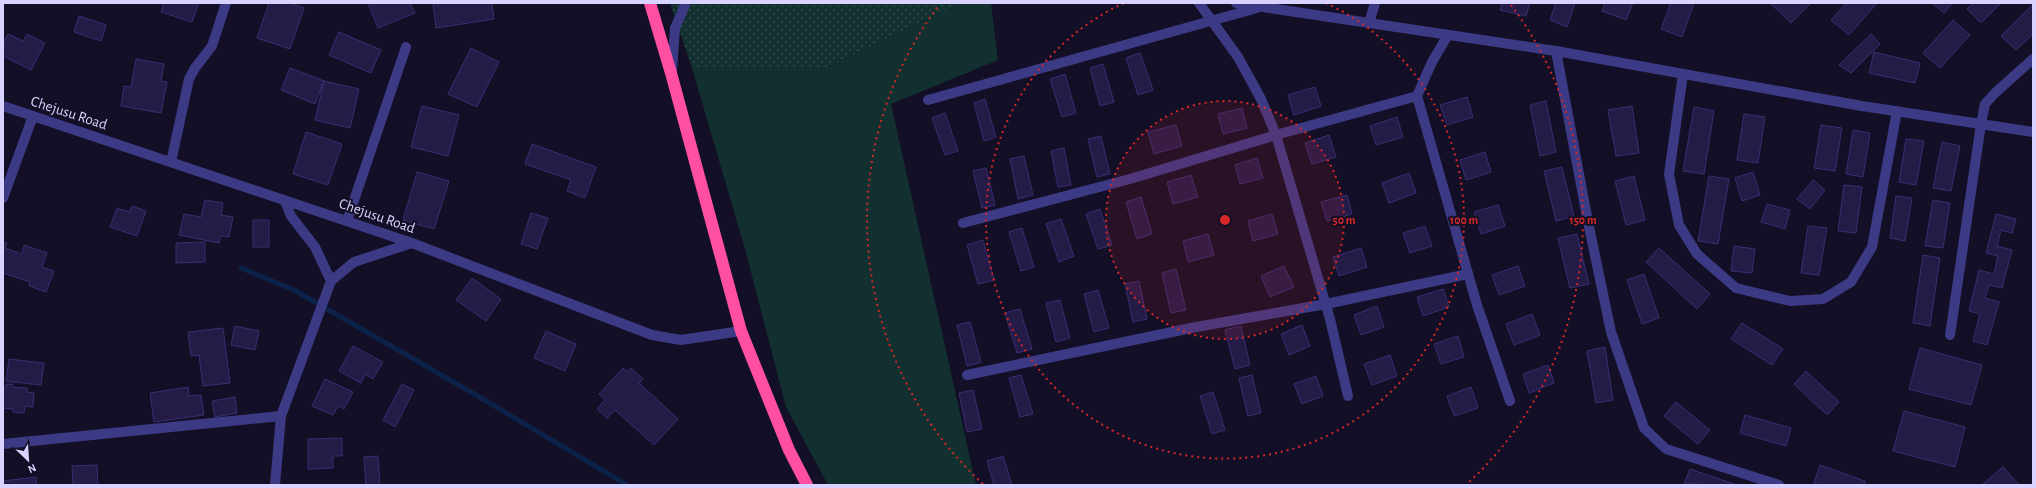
<svg xmlns="http://www.w3.org/2000/svg" width="2036" height="488" font-family="'Alegreya Sans',sans-serif">
  <defs>
    <pattern id="park-dots" width="8" height="8" patternUnits="userSpaceOnUse"><rect width="8" height="8" fill="#12302f"/><path d="M2 2h.1M6 6h.1" fill="none" stroke="#344d4e" stroke-width="1.8" stroke-linecap="round"/></pattern>
  </defs>
  <rect width="100%" height="100%" fill="#130f26"/>
  <path fill="url(#park-dots)" d="M670 3H962L828 67 692 68Z"/>
  <path fill="#12302f" d="M962 3H991L998 60 891 104 976 485H828L786 407 745 249 692 68 828 67Z"/>
  <g fill="none" stroke-linecap="round" stroke-linejoin="round">
    <path stroke="#0c2248" stroke-width="5" d="M241 268 294 290 476 395 627 485"/>
  </g>
  <path fill="#241b47" stroke="#3b2d73" d="M164 3H199L192 22 161 12Z
    M269 3H290L304 8 290 49 257 38Z
    M368 3H410L415 13 378 28Z
    M433 3H492L494 19 436 28Z
    M1502 3H1530L1526 16 1500 10Z
    M1556 3H1575L1567 27 1550 20Z
    M1605 3H1633L1626 20 1602 11Z
    M1671 3H1694L1682 37 1661 29Z
    M1770 3H1811L1791 23Z
    M1846 3H1877L1849 35 1831 20Z
    M1932 3H1953L1944 13Z
    M1973 3H2001L1981 23 1967 9Z
    M2033 4V34L2016 50 2001 36Z
    M79 16 106 25 101 41 74 32Z
    M1953 20 1970 35 1940 68 1923 53Z
    M339 32 381 50 371 73 329 55Z
    M8 34 23 41 27 34 45 43 31 70 3 56V44Z
    M1871 34 1880 44 1851 73 1839 65Z
    M471 48 499 62 477 107 448 94Z
    M1874 52 1920 63 1915 83 1869 73Z
    M1140 53 1153 90 1138 95 1126 58Z
    M136 59 164 64 161 81 167 82 161 113 121 106 124 86 131 87Z
    M1103 64 1114 102 1100 106 1090 68Z
    M290 68 324 81 315 104 281 90Z
    M1065 74 1076 113 1062 117 1050 79Z
    M324 81 359 89 350 128 315 120Z
    M1315 87 1321 106 1294 115 1288 95Z
    M1467 97 1473 117 1447 125 1440 105Z
    M985 99 996 137 984 141 974 103Z
    M1546 101 1556 152 1540 156 1530 105Z
    M422 106 459 115 448 156 411 147Z
    M1632 106 1639 153 1616 156 1608 110Z
    M1694 107 1714 111 1704 174 1683 171Z
    M1242 108 1247 128 1223 134 1218 114Z
    M945 113 958 151 945 155 932 118Z
    M1744 114 1765 117 1758 163 1737 160Z
    M1397 117 1403 137 1376 145 1370 126Z
    M1176 125 1182 146 1154 154 1148 132Z
    M1821 125 1842 128 1835 171 1814 168Z
    M1853 130 1870 133 1863 177 1846 174Z
    M306 132 342 144 328 185 293 174Z
    M1329 135 1336 157 1312 164 1305 143Z
    M1101 136 1110 174 1097 177 1088 139Z
    M1906 139 1924 141 1916 185 1899 182Z
    M1942 142 1960 146 1951 191 1933 188Z
    M532 144 596 167 585 198 567 191 571 180 525 164Z
    M1064 148 1071 185 1058 187 1051 151Z
    M1485 152 1491 172 1466 180 1460 160Z
    M1024 156 1033 195 1018 199 1010 159Z
    M1257 158 1263 178 1240 184 1235 165Z
    M1562 167 1574 216 1556 221 1544 171Z
    M986 168 995 205 982 208 973 171Z
    M417 172 449 181 434 229 403 220Z
    M1753 172 1760 195 1742 201 1735 178Z
    M1409 173 1416 193 1389 203 1382 183Z
    M1191 175 1198 197 1173 204 1167 182Z
    M1634 176 1645 220 1626 225 1615 181Z
    M1709 176 1729 179 1718 244 1698 241Z
    M1813 180 1825 190 1810 209 1797 199Z
    M1844 185 1862 187 1856 233 1838 231Z
    M1347 195 1352 214 1327 221 1321 202Z
    M1896 196 1912 198 1905 241 1890 238Z
    M1141 197 1152 234 1137 239 1126 202Z
    M205 200 223 203 221 215 233 217 229 237 221 236 219 243 179 235 184 214 201 217Z
    M1933 200 1950 203 1943 248 1925 246Z
    M1767 204 1790 210 1785 229 1761 222Z
    M1498 205 1505 226 1481 234 1474 212Z
    M132 206 146 211 137 236 110 227 117 208 130 212Z
    M1100 209 1112 245 1098 249 1086 214Z
    M531 213 548 218 537 249 521 244Z
    M1272 214 1278 234 1253 241 1248 221Z
    M1996 214 2016 219 2012 233 2001 230 1997 246 2012 250 2002 288 1989 285 1985 298 1999 302 1987 345 1973 341 1980 314 1969 311 1979 270 1994 274 1998 256 1986 253Z
    M1061 219 1074 256 1059 262 1046 224Z
    M253 220H269V247H253Z
    M1425 226 1432 246 1410 253 1403 233Z
    M1808 226 1827 228 1819 275 1801 273Z
    M1022 228 1034 267 1021 271 1009 232Z
    M1208 234 1214 255 1188 262 1183 241Z
    M1577 234 1589 284 1570 288 1558 238Z
    M983 240 994 280 978 284 967 245Z
    M3 242 7 243 5 248 22 254 24 245 47 253 42 267 54 271 46 292 29 286 30 282 3 273Z
    M205 242V262L176 263V243Z
    M1734 246 1755 249 1752 273 1731 271Z
    M1361 248 1367 267 1339 276 1333 257Z
    M1659 248 1710 294 1697 309 1646 262Z
    M1923 255 1940 258 1930 326 1913 323Z
    M1284 266 1294 287 1270 297 1261 276Z
    M1518 266 1525 286 1499 295 1492 275Z
    M1176 269 1186 310 1171 313 1162 273Z
    M1644 274 1659 318 1642 324 1627 280Z
    M472 278 501 299 486 321 456 300Z
    M1139 281 1147 319 1133 322 1125 284Z
    M1443 289 1449 307 1423 316 1417 297Z
    M1098 290 1109 328 1094 332 1084 294Z
    M1060 300 1070 338 1056 342 1046 303Z
    M1377 306 1384 327 1361 335 1354 315Z
    M1020 309 1032 349 1017 353 1005 313Z
    M1532 314 1540 335 1514 345 1506 324Z
    M970 322 981 362 967 366 957 325Z
    M1742 323 1783 349 1772 365 1731 339Z
    M1302 325 1310 346 1289 355 1281 334Z
    M235 326 259 331 255 350 231 345Z
    M1241 326 1250 365 1235 369 1225 330Z
    M223 328 230 383 203 386 199 355 191 356 188 332Z
    M546 331 576 344 565 371 534 358Z
    M1458 336 1464 357 1441 364 1434 344Z
    M353 346 383 362 373 379 365 374 361 383 339 371Z
    M1605 347 1613 400 1596 403 1587 351Z
    M1920 348 1982 365 1971 405 1909 389Z
    M1390 355 1397 376 1372 385 1364 364Z
    M9 359 44 363 41 385 6 381Z
    M1548 365 1554 383 1529 393 1523 374Z
    M623 368 628 372 631 368 643 379 639 383 678 419 654 445 615 410 607 418 597 409 605 400 599 394Z
    M1806 371 1839 402 1827 415 1794 384Z
    M1021 375 1033 414 1020 417 1009 378Z
    M1252 375 1261 413 1248 416 1239 378Z
    M1316 376 1323 396 1302 404 1294 384Z
    M325 379 353 392 344 409 338 406 333 415 312 406Z
    M6 384H13L12 387 27 388V392L34 393 33 407 25 406 24 413 13 412V409L3 408V387L6 388Z
    M402 384 414 390 395 427 383 420Z
    M188 387 189 396 201 395 204 415 154 422 150 393Z
    M1471 387 1478 408 1454 416 1447 396Z
    M973 390 982 429 967 432 959 393Z
    M1213 392 1225 430 1212 434 1200 396Z
    M235 397 237 413 215 417 212 401Z
    M1676 402 1710 430 1698 444 1664 416Z
    M1904 411 1965 427 1955 467 1893 451Z
    M1745 415 1791 428 1786 446 1740 433Z
    M342 438V456H333V468L308 469V439Z
    M378 456 380 485H366L364 457Z
    M1003 456 1012 485H994L987 461Z
    M97 465 98 485H73L72 466Z
    M1820 465 1865 481 1864 485H1819L1814 483Z
    M2003 467 2019 485H1984L1983 484Z
    M1690 469 1737 485 1684 484Z
    M36 477 37 485H3V481Z"/>
  <g fill="none" stroke-linecap="round" stroke-linejoin="round">
    <path stroke="#3d3a85" stroke-width="10" d="M1199 3 1238 57 1261 99 1276 135 1330 319 1348 396
      M1236 3 1556 51 1862 106 2033 132
      M1369 23 1375 3
      M1448 35 1432 62 1417 96 1477 305 1510 401
      M1556 51 1588 222 1611 332 1644 428 1666 449 1779 485
      M672 71 675 28 686 3
      M1683 74 1669 174 1679 225 1697 254 1736 288 1790 301 1823 299 1851 282 1872 247 1897 111
      M928 100 1257 8
      M3 106 412 243 652 335 681 340 741 331
      M171 162 189 79 195 68 212 46 226 3
      M3 198 33 116
      M285 201 291 216 315 247 331 281
      M347 221 406 47
      M963 223 1130 179 1276 135 1417 96
      M1950 335 1981 124 1985 104 1995 93 2033 59
      M967 375 1196 327 1326 304 1468 274
      M3 444 281 416 331 281 354 262 412 243
      M275 485 281 416"/>
    <path stroke="#ff4fa3" stroke-width="12" d="M650 3 671 73 741 331 789 450 807 485"/>
  </g>
  <circle cx="1225" cy="220" r="119" fill="#d62828" fill-opacity=".12"/>
  <g fill="none" stroke="#d62828" stroke-width="2" stroke-dasharray="2 4">
    <circle cx="1225" cy="220" r="119"/>
    <path d="M1326 3A239 239 0 1 1 1124 3"/>
    <path d="M983 484A358 358 0 0 1 939 5M1511 5A358 358 0 0 1 1467 484"/>
  </g>
  <g text-anchor="middle" dominant-baseline="central" stroke-width="4" stroke-linejoin="round" paint-order="stroke">
    <g font-size="15" fill="#d9d4ff" stroke="#130f26">
      <text transform="translate(69 113) rotate(18)">Chejusu Road</text>
      <text transform="translate(377 216) rotate(19)">Chejusu Road</text>
    </g>
  </g>
  <circle cx="1225" cy="220" r="6" fill="#d62828" stroke="#130f26" stroke-width="2"/>
  <g font-size="12" text-anchor="middle" font-weight="bold" fill="#d62828" stroke="#130f26" stroke-width="4" stroke-linejoin="round" paint-order="stroke">
    <text x="1344" y="224">50 m</text>
    <text x="1464" y="224">100 m</text>
    <text x="1583" y="224">150 m</text>
  </g>
  <rect width="2036" height="488" fill="none" stroke="#d9d4ff" stroke-width="8"/>
  <g transform="translate(28 460) rotate(155)" stroke="#130f26" stroke-width="3" paint-order="stroke">
  <path d="M0-3L7 15L0 10L-7 15Z" fill="#d9d4ff"/>
  <text y="-6" font-size="11" font-weight="bold" text-anchor="middle" fill="#d9d4ff">N</text>
  </g>
</svg>
